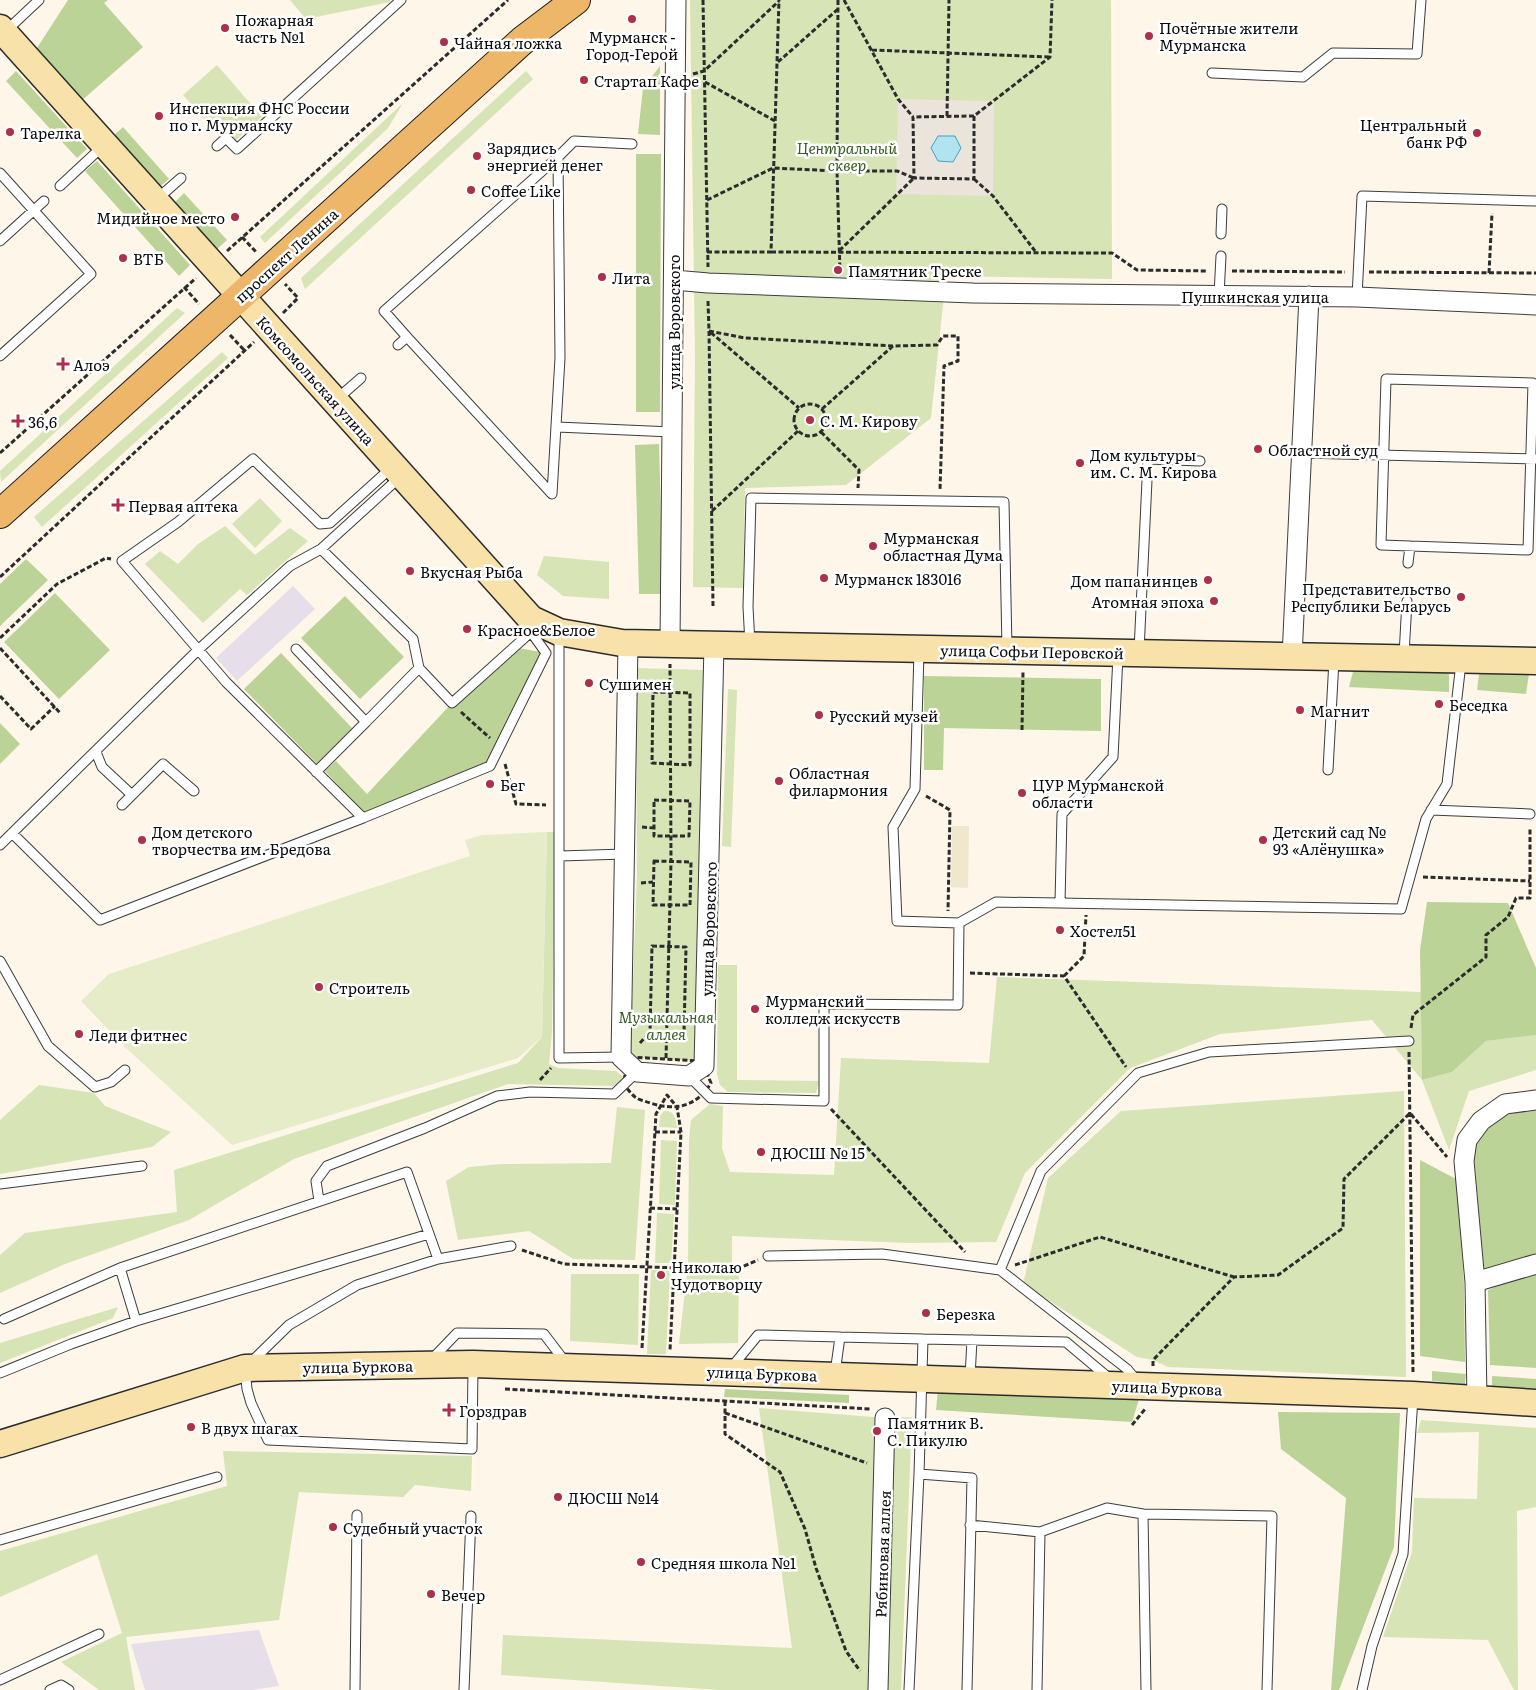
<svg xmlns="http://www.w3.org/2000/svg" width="1536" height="1690" font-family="Literata,serif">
  <rect width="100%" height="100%" fill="#fdf6e9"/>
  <path fill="#e6dee9" d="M293 586 315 609 237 681 216 658Z
    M259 1630 279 1686 252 1690H145L131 1644Z"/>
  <path fill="#f0e7cc" d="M952 826H969L968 888 951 887Z"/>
  <path fill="#d6e4b6" d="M290 0H390V2L306 19Z
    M690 0H1111L1112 279 946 276 931 418 846 485 745 488 743 588 693 587 695 356Z
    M217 65 262 117 235 141 225 131 219 135 183 95Z
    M526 71 533 79 305 289 301 278Z
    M403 103 388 128 265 243 260 237Z
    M177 308 185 313 1 482 0 471Z
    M222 352 228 358 42 527 34 517Z
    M260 498 282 521 255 548 232 524Z
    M225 526 255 555 290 528 308 541 247 595 240 589 203 623 145 564 160 551 178 564 198 544Z
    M544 556 609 562V599L563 596 537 575Z
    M636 668 705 670 699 1061 630 1057 637 876Z
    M728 689 737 690 731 847 722 846Z
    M547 832H555L552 1032 549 1064 558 1068 616 1071 623 1077 620 1084 613 1086 508 1084 294 1159 189 1220 65 1264 0 1293V1255L25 1233 177 1212 174 1170 518 1063 542 1037Z
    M718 965H737V1080L819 1081 816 1093 728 1092 720 1085 717 1074Z
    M997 977 1421 992 1422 1080 1452 1072 1486 1041 1536 1035V1070L1469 1091 1449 1150 1422 1080 1372 1020 1220 1034 1130 1068 1025 1173 996 1242 908 1243 732 1236V1263H688L689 1140 691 1120 710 1104 723 1106 722 1148 730 1172 834 1175 841 1058 989 1063Z
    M39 1085 94 1093 105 1106 171 1132 152 1147 0 1174V1120Z
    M1404 1091 1406 1377 1168 1367 1153 1360 1137 1357 1023 1284 1048 1178 1121 1111Z
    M617 1107 645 1110 635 1260 573 1259 529 1231 458 1240 446 1181 469 1167 502 1164 611 1163Z
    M664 1111C675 1110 676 1119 677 1128L659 1127 660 1116Z
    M661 1140 677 1141 675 1205 659 1204Z
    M657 1213 674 1214 671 1263H655Z
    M651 1270 670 1271 666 1354H647Z
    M687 1273 739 1275 738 1343 679 1344Z
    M571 1274H639L638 1345 570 1341Z
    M118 1307 113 1318 0 1363V1343Z
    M759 1408 885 1418 912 1417 901 1690H720L501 1675 503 1635 792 1648Z
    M1421 1420 1536 1428V1507L1517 1511 1518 1690H1514L1488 1640 1383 1637 1412 1552 1414 1498 1477 1499 1479 1432 1417 1433Z
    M223 1451 472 1456 471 1491 415 1485 403 1497 299 1492 279 1620 126 1637 135 1690H99L61 1662 122 1633 97 1554 0 1597V1551L227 1486Z"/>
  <path fill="#bcd397" d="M68 0H108L104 3 143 47 80 102 35 51Z
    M660 66V135L638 134 643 88Z
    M16 71 87 149 77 158 6 81Z
    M123 127 169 179 158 188 112 137Z
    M636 154H661L660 412H636Z
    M97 161 190 265 179 276 85 171Z
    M184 193 227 240 216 250 174 203Z
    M659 444 663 594H639L635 445Z
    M26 559 48 580 0 626V584Z
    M55 593 110 650 59 699 4 642Z
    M345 596 404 657 360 699 301 638Z
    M513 647 546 653 490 766 363 813 325 771 336 761 367 794 452 703Z
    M281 653 353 729 317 764 244 689Z
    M1356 660 1449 665V692L1349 687Z
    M1480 667H1530L1526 694 1477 690Z
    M924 676 1101 679V731L944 728 943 770H924Z
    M0 723 20 744 0 764Z
    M1427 902 1508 903 1536 968V1035L1486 1041 1452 1072 1422 1080 1420 950Z
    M1536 1108V1259L1484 1270 1473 1146 1498 1117Z
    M1420 1160 1458 1180 1464 1284 1465 1362 1420 1356Z
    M1533 1269H1536V1368L1490 1365 1488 1290Z
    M1432 1371 1466 1374 1465 1384 1432 1381Z
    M1492 1376 1536 1379V1389L1492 1386Z
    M725 1389 849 1395V1403L724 1397Z
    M938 1389 1140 1396 1132 1422 936 1410Z
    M1278 1412 1400 1413 1394 1547 1339 1690H1331L1346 1498 1281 1449Z"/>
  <path fill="#e5ecc7" d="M547 832 542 1037 518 1058 232 1145 126 1048 81 1001 109 974 470 856 465 840 482 835Z"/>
  <path fill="#ebe4da" d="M898 99 994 101 993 196 896 194Z"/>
  <path fill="#b2e3f0" stroke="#3fa3c1" d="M938 136H955L961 148 953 162 938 161 931 148Z"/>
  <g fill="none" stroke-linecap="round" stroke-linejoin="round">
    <g stroke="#3d3d3d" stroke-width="11">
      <path id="lane" d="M6 31 39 0
        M1212 73 1303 77 1333 53 1417 54 1421 0
        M217 146 226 138 237 149 401 0
        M0 173 91 274 0 356
        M60 186 103 146
        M157 199 181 178
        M1221 234 1222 209
        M0 241 44 201
        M1219 295 1221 256
        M1357 297 1362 196 1536 201
        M407 337 552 494 560 358 558 157
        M398 345 407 337 384 311 558 157 574 141 632 144
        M1386 379 1533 383 1528 550 1381 545Z
        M337 399 361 378
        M557 427 672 432
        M1302 453 1536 459
        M392 467 330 523 320 524 253 459 178 522 122 561 226 682 363 818 490 766 546 653 531 632V622
        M321 549 413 639 419 668 452 703 531 632
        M1408 563 1410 546
        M559 634V1058L621 1057
        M750 644 748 607 751 498 1004 502 1007 648
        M296 649 366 722 419 668
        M1139 651 1148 459 1200 461
        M919 652 915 789 893 827 897 921 959 923 996 902 1401 909 1426 819 1447 784 1461 663
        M1404 655 1407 601
        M96 752 102 767 132 795
        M1328 770 1334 660
        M316 772 366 722
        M122 805 163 764 194 791
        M1431 810 1530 814
        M12 833 100 920 363 818
        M0 845 198 650 290 566 321 549 400 477
        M560 856 625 854
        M1060 903 1062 814 1113 757 1118 656
        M0 961 48 1046 95 1087 111 1082 125 1070
        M689 1076 711 1098 824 1101V1004L958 1005 959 923
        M0 1184 142 1166
        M319 1201 316 1181 327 1166 425 1128 497 1096 530 1092 614 1094 637 1072
        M768 1256 882 1254 1000 1270 1127 1369 1137 1381
        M1000 1270 1041 1171 1138 1073 1209 1052 1409 1041
        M4 1319 120 1268
        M136 1321 120 1268 407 1172 438 1259
        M840 1337 923 1339 919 1474 909 1690
        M923 1339 1066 1342 1110 1379
        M432 1359 457 1333 544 1334 566 1363
        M473 1367 472 1449 268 1440 251 1403 247 1389 245 1368 289 1325 357 1285 438 1259 511 1246
        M731 1368 758 1335 840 1337 835 1373
        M0 1373 71 1344 136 1321 429 1234
        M970 1377 972 1340
        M919 1474 972 1478 967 1690
        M1143 1514 1272 1516 1267 1690
        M970 1525 1040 1532
        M0 1540 217 1477
        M0 1680 99 1634
        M50 1690 61 1685 69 1690
        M355 1690 357 1515
        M464 1690 471 1516
        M1037 1690 1040 1532 1107 1508 1143 1514 1146 1690
        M1362 1690 1372 1646 1403 1554 1413 1397"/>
    </g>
    <g stroke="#3d3d3d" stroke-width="21">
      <path id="street" d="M674 280 708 283 973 293 1357 297 1536 305
        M628 643 621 1057 637 1072 689 1076 704 1066 714 645
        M670 644 676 0
        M1292 657 1309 296
        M1475 1282 1536 1264
        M1477 1399 1475 1282 1464 1161 1467 1140 1481 1121 1505 1104 1536 1100
        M878 1690 885 1418"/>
    </g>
    <g stroke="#2c2c2c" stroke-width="29">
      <path id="secondary" d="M0 28 531 619 559 632 622 643 1536 661
        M0 1444 245 1368 473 1364 1413 1395 1536 1403"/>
    </g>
    <g stroke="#1b1b1b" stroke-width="30">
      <path id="primary" d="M0 514 522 41 576 0"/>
    </g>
    <path stroke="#2c2c2c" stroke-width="3" stroke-dasharray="5 2.5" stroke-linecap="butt" d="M703 0 708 267
      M838 0 837 171 840 272
      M844 0 898 99 913 117
      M872 50 1050 57
      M778 62 838 9
      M693 74 704 71 779 1
      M705 82 775 121
      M947 116 949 0
      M974 116V179L914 178 913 117 974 116 1050 57 1052 0
      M974 179 993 196 1035 251
      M707 200 773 168 837 171H897L914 178 839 251
      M242 237 257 253
      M227 251 508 0
      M707 252H771L779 0
      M771 252 1112 253 1137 270 1208 271
      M1232 271 1345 272
      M1369 272 1536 273
      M1489 273 1492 213
      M184 287 199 304
      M708 301 709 331 745 338 893 346 937 345 943 336H958V361L944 366 940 490
      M283 313 298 298 285 284
      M230 335 245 351
      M794 420a16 16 0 1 1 32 0a16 16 0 1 1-32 0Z
      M822 409 893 346
      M821 432 859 470 858 488
      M0 453 196 278
      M712 511 798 431
      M0 577 254 342
      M713 606 709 331 799 408
      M0 638 57 584 106 558 111 559
      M0 648 61 714
      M644 681 653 692
      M653 692 690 693V765L652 763Z
      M0 696 31 729 55 706
      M461 712 490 738
      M1022 730 1023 672
      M505 764 516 804 546 805
      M926 796 950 810 948 911
      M654 800 690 801 689 836H654Z
      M642 827 654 828
      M654 861 691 862 690 905H653Z
      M1423 877 1530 881
      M641 883 653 882
      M652 946 686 947 684 1033 650 1032Z
      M970 973 1064 976 1126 1067
      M1064 976 1084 956 1086 915
      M1411 1028 1413 1015 1486 957V935L1508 917 1516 898H1530V827
      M640 1043 650 1032
      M1409 1052 1413 1373
      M630 1057 699 1061 704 1066 711 1083C696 1107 676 1111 650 1103 645 1101 639 1100 635 1097 631 1094 628 1089 624 1085L626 1063Z
      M666 1058 671 862 670 664
      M540 1080 551 1068
      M831 1109 965 1252
      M655 1132H681
      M650 1208 677 1209
      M522 1250 564 1264 735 1270 758 1260
      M1015 1265 1100 1237 1234 1277
      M642 1348 656 1114 667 1095 677 1107 681 1132 670 1350
      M1153 1366V1360L1234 1277 1278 1275 1343 1228 1344 1179 1410 1113 1447 1157
      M505 1389 871 1409
      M725 1401V1434L780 1472 805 1529 816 1568 846 1651 860 1671
      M725 1413 867 1463
      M1132 1425 1146 1408"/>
    <use href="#lane" stroke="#fff" stroke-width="9"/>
    <use href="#street" stroke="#fff" stroke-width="19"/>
    <use href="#secondary" stroke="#f8e2a9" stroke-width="26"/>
    <use href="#primary" stroke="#edb669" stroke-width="28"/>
  </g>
  <g fill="#ad2f4a" stroke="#fff" stroke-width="2">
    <circle cx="632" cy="19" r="5"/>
    <circle cx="225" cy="28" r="5"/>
    <circle cx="1149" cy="36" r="5"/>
    <circle cx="444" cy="42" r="5"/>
    <circle cx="584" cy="80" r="5"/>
    <circle cx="159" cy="116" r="5"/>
    <circle cx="10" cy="132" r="5"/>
    <circle cx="1477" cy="133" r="5"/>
    <circle cx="477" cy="156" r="5"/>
    <circle cx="471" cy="190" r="5"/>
    <circle cx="235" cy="217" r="5"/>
    <circle cx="123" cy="258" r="5"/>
    <circle cx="838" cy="270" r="5"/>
    <circle cx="602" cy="277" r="5"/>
    <path d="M60.5 356.5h5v5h5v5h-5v5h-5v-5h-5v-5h5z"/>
    <circle cx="810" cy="420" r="5"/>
    <path d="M15.5 413.5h5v5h5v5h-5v5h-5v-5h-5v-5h5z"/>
    <circle cx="1258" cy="449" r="5"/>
    <circle cx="1080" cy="463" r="5"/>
    <path d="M115.5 497.5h5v5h5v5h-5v5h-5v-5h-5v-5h5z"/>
    <circle cx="873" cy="546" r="5"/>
    <circle cx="410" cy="571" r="5"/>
    <circle cx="824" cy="578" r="5"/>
    <circle cx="1208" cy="580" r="5"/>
    <circle cx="1461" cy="597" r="5"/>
    <circle cx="1214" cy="601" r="5"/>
    <circle cx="467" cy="629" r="5"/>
    <circle cx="589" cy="683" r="5"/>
    <circle cx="1439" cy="704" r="5"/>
    <circle cx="1300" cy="710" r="5"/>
    <circle cx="819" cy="715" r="5"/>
    <circle cx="779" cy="781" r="5"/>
    <circle cx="490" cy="784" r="5"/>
    <circle cx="1022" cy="793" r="5"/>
    <circle cx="142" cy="840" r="5"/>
    <circle cx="1263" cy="840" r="5"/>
    <circle cx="1060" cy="930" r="5"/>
    <circle cx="319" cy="987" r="5"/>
    <circle cx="755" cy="1009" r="5"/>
    <circle cx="79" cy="1034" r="5"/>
    <circle cx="761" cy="1152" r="5"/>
    <circle cx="661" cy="1275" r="5"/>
    <circle cx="926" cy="1313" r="5"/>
    <path d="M446.5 1402.5h5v5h5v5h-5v5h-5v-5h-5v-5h5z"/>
    <circle cx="191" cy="1427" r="5"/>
    <circle cx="877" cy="1431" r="5"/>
    <circle cx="558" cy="1497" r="5"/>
    <circle cx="333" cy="1527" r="5"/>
    <circle cx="641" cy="1562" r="5"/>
    <circle cx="431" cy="1594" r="5"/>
  </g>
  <g text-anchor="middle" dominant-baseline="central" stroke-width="5" stroke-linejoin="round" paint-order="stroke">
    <g font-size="15" fill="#0a0a0a" stroke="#fff" text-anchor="start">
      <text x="235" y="19">Пожарная<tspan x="235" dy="17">часть №1</tspan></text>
      <text x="1159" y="27">Почётные жители<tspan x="1159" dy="17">Мурманска</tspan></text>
      <text x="632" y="36" text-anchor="middle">Мурманск -<tspan x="632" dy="17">Город-Герой</tspan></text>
      <text x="454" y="42">Чайная ложка</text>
      <text x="594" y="80">Стартап Кафе</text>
      <text x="169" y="107">Инспекция ФНС России<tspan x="169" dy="17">по г. Мурманску</tspan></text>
      <text x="1467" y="124" text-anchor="end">Центральный<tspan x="1467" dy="17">банк РФ</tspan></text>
      <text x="20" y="132">Тарелка</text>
      <text x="487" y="147">Зарядись<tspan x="487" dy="17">энергией денег</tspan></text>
      <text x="481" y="190">Coffee Like</text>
      <text x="225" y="217" text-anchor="end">Мидийное место</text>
      <text x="133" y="258">ВТБ</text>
      <text x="848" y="270">Памятник Треске</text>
      <text x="612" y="277">Лита</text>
      <text x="73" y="364">Алоэ</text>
      <text x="820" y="420">С. М. Кирову</text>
      <text x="28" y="421">36,6</text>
      <text x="1268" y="449">Областной суд</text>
      <text x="1090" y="454">Дом культуры<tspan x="1090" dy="17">им. С. М. Кирова</tspan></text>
      <text x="128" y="505">Первая аптека</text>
      <text x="883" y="537">Мурманская<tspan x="883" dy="17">областная Дума</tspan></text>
      <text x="420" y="571">Вкусная Рыба</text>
      <text x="834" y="578">Мурманск 183016</text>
      <text x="1198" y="580" text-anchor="end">Дом папанинцев</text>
      <text x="1451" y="588" text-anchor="end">Представительство<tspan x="1451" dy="17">Республики Беларусь</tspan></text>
      <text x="1204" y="601" text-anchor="end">Атомная эпоха</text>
      <text x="477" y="629">Красное&amp;Белое</text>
      <text x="599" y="683">Сушимен</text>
      <text x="1449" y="704">Беседка</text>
      <text x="1310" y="710">Магнит</text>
      <text x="829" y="715">Русский музей</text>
      <text x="789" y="772">Областная<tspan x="789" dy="17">филармония</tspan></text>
      <text x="500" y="784">Бег</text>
      <text x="1032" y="784">ЦУР Мурманской<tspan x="1032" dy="17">области</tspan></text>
      <text x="152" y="831">Дом детского<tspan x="152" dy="17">творчества им. Бредова</tspan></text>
      <text x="1273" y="831">Детский сад №<tspan x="1273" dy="17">93 «Алёнушка»</tspan></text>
      <text x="1070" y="930">Хостел51</text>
      <text x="329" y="987">Строитель</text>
      <text x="765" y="1000">Мурманский<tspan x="765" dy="17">колледж искусств</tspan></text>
      <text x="89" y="1034">Леди фитнес</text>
      <text x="771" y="1152">ДЮСШ № 15</text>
      <text x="671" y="1266">Николаю<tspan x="671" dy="17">Чудотворцу</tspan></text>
      <text x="936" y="1313">Березка</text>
      <text x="459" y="1410">Горздрав</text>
      <text x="887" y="1422">Памятник В.<tspan x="887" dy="17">С. Пикулю</tspan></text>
      <text x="201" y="1427">В двух шагах</text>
      <text x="568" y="1497">ДЮСШ №14</text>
      <text x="343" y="1527">Судебный участок</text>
      <text x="651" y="1562">Средняя школа №1</text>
      <text x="441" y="1594">Вечер</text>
    </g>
    <g font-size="15" font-style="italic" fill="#375b21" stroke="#fff">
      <text x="847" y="147">Центральный<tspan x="847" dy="17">сквер</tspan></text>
      <text x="666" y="1016">Музыкальная<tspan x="666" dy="17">аллея</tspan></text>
    </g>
    <g font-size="15" fill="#0a0a0a" stroke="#fff">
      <text transform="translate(286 255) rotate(-42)">проспект Ленина</text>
      <text x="1255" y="296">Пушкинская улица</text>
      <text transform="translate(673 322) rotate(-90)">улица Воровского</text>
      <text transform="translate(316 380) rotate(48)">Комсомольская улица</text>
      <text transform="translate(1032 651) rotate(1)">улица Софьи Перовской</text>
      <text transform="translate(708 929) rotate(-88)">улица Воровского</text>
      <text transform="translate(358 1366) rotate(-1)">улица Буркова</text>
      <text transform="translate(762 1373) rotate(2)">улица Буркова</text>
      <text transform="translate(1167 1387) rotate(2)">улица Буркова</text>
      <text transform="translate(882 1554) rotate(-88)">Рябиновая аллея</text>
    </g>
  </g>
</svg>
